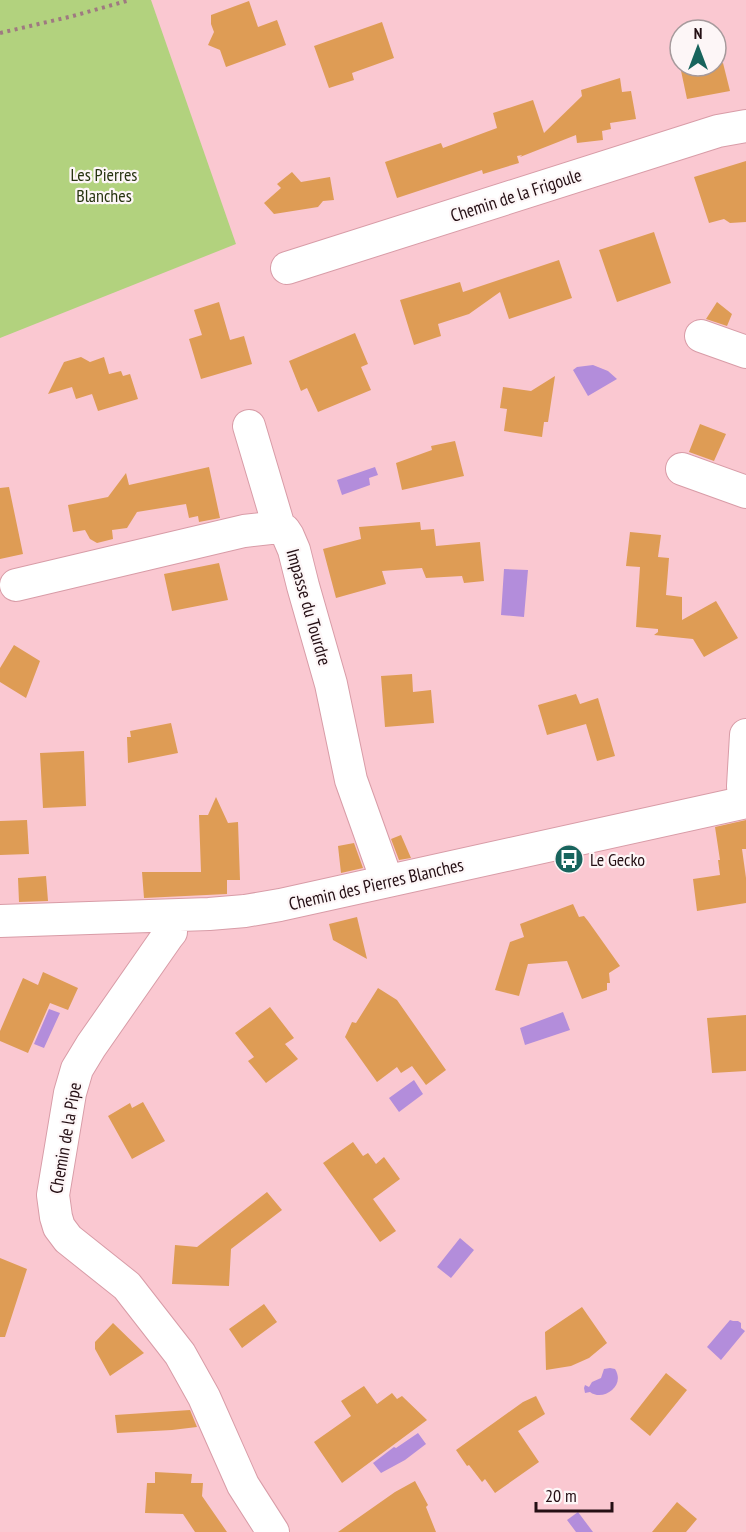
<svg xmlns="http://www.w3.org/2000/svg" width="746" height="1532" font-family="'PT Sans Narrow',sans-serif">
  <rect width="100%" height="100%" fill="#fac8d1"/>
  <path fill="#b2d27e" d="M0 0H151L236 244 0 338Z"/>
  <path fill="#b38ddb" d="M593 365 608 371 617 379 588 396 573 370 577 367Z
    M375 467 378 475 369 478 370 485 342 495 337 480Z
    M504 569 528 570 524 617 501 615Z
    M49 1009 60 1013 44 1048 34 1044Z
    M563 1012 570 1030 525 1045 520 1028Z
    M414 1080 423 1094 399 1112 389 1098Z
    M460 1238 474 1250 451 1278 437 1267Z
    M730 1320 733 1321H738L741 1323V1328L745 1331 721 1360 707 1347Z
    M610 1368 615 1369C626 1386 603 1402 590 1392L585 1393 584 1388 585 1385 589 1387 592 1382 601 1378 604 1369Z
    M418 1433 426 1444 405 1460 381 1473 373 1463 394 1447 396 1448Z
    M578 1512 593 1532H576L567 1520Z"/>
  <path fill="#de9c55" d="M249 1 258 27 277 20 286 45 226 67 220 50 208 45 214 32 211 24V15Z
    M382 22 394 58 352 73 354 80 329 88 314 46Z
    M723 63 730 91 687 99 680 66H716V65Z
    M620 78 622 92 631 91 636 119 610 123 611 129 602 131 603 140 577 143 576 135 520 157 522 155 517 156 519 163 483 174 482 170 397 198 385 162 441 143 443 148 497 128 493 113 533 100 544 133 582 96 581 90Z
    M746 161V222L730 223 724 219 709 223 694 177Z
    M292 172 301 182 330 177 334 200 323 201 318 207 274 214 264 203 281 188 277 184Z
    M654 232 671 283 617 302 599 250Z
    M559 260 572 298 509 319 500 292 469 314 438 324 441 336 414 345 400 300 460 282 463 292Z
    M219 302 230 340 244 336 252 364 201 379 189 339 202 335 194 310Z
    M717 302 732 314 727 326 706 319Z
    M355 333 368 364 361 367 371 390 318 412 307 388 301 391 289 361Z
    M81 357 90 362 104 357 109 374 121 371 123 376 130 374 138 399 98 411 92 394 76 399 72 387 48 394 64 362Z
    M555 376 548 422H544L542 437 504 431 507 409 500 408 503 387 531 391Z
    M700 424 726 434 714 461 689 452Z
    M455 441 464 476 402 490 396 463 432 450 431 446Z
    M209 467 220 518 199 522 198 516 189 518 186 504 137 512 127 528 112 530 113 539 97 543 90 539 85 530 73 532 68 505 108 497 126 473 129 485Z
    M9 487 23 554 0 559V488Z
    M420 522 421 530 434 529 436 546 480 542 484 581 464 583 462 576 426 578 422 568 382 571 386 584 336 598 323 549 361 539 359 527Z
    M630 532 661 535 658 557 669 558 666 595 682 597V620L716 601 738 638 704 657 693 639 654 635 658 632V629L636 627 640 567 626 566Z
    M219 563 228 600 172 611 164 574Z
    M14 645 40 661 26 698 0 682V668Z
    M412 674 413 692 431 690 434 723 385 727 381 676Z
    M576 694 580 704 598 698 615 756 597 761 586 724 547 735 538 705Z
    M171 723 178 753 128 763 127 737H131L130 731Z
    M84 751 86 806 43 808 40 753Z
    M216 797 228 823 238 822 240 880H227V894L144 898 142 872H201L199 815H208Z
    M27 820 29 854 0 855V821Z
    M746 820V849H742L746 878V903L697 911 693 879 720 875 718 860H720L715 827Z
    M401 835 411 858 399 860 391 839Z
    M354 843 363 868 341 873 338 846Z
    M46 876 48 901 19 902 18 878Z
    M573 904 579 917 584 916 588 921 620 966 609 973 610 983H607V990L582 999 567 961 528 964 519 996 495 990 510 942 524 937 520 924Z
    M357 917 367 959 333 940 329 924Z
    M43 972 78 988 68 1010 50 1003 28 1053 0 1041V1031L23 978 38 985Z
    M378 988 397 1000 446 1070 426 1085 412 1066 401 1073 397 1067 377 1082 345 1037 352 1022 356 1023Z
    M270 1007 294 1038 285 1044 298 1059 266 1083 248 1061 254 1057 235 1033Z
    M746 1015V1071L712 1073 707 1018Z
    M143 1102 165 1141 132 1159 108 1116 130 1103 132 1108Z
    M353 1142 363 1156 368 1153 376 1164 384 1157 400 1179 373 1199 396 1231 380 1242 323 1163Z
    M267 1192 282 1210 231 1249 229 1286 172 1284 175 1245 197 1247Z
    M0 1258 27 1269 5 1337H0Z
    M264 1304 277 1322 242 1348 229 1329Z
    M582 1307 607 1343 589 1358 571 1366 546 1370 545 1332Z
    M113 1323 144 1353 110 1376 95 1349V1342Z
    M666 1373 687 1390 650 1436 630 1419Z
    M364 1386 377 1404 392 1393 397 1399 402 1396 427 1420 342 1483 314 1442 351 1416 341 1401Z
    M536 1396 545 1414 518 1431 539 1462 495 1493 485 1479 482 1482 469 1465 467 1466 456 1450 523 1402Z
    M190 1410 197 1427 172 1430 117 1433 115 1415Z
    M155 1472 192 1474 191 1483H203L202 1496 227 1532H195L183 1514 145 1513 147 1483H155Z
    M415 1481 428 1505 426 1507 436 1532H338L395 1492Z
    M677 1502 697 1519 686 1532H652Z"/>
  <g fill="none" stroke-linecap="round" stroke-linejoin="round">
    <g stroke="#d89ca7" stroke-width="34">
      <path id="minor" d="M287 268 718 131 746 126
        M701 336 746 352
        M249 426 279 527
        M682 469 746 492
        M16 585 244 531 279 527 284 530 288 536 294 550 303 586 331 684 351 780 387 881
        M744 802 743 786 746 735
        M171 916V932L167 937 91 1046 77 1069 70 1093 53 1195 56 1217 59 1227 68 1239 127 1286 180 1354 204 1397 243 1485 273 1532
        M0 921 209 914 245 911 280 905 746 802"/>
    </g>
    <path stroke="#9f7981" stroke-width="4" stroke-dasharray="3 4.5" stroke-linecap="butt" d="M0 33 73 16 130 0"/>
    <use href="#minor" stroke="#fff" stroke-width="32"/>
  </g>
  <defs>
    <g id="bus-disc" transform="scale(1.5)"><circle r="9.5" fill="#18645d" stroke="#fdf6f7"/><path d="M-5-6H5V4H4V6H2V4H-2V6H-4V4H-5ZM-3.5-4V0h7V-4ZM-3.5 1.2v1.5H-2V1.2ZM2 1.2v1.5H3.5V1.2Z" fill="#fff"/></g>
  </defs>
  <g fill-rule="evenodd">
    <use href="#bus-disc" x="569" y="859"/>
  </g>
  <g text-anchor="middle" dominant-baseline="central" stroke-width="4.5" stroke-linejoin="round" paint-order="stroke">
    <g font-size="18" fill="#273410" stroke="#fdf6f7">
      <text x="104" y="174">Les Pierres<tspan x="104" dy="21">Blanches</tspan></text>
    </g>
    <g font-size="18" fill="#240f14" stroke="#fdf6f7">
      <text transform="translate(516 195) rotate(-18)">Chemin de la Frigoule</text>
      <text transform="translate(309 607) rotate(74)">Impasse du Tourdre</text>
      <text transform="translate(376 884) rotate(-13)">Chemin des Pierres Blanches</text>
      <text transform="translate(65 1138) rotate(-80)">Chemin de la Pipe</text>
    </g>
    <g font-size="18" fill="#240f14" stroke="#fdf6f7" text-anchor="start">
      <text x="590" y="859">Le Gecko</text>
    </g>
  </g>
  <g transform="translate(698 48)"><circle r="28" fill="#fdf6f7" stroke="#a69a9c" stroke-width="1.5"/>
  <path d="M0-4.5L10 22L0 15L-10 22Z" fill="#18645d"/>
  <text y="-9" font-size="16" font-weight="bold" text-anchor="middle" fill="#240f14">N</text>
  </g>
  <path d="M536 1502v9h76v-9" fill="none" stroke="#240f14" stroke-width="3"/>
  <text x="545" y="1502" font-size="18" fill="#240f14" stroke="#fdf6f7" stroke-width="4.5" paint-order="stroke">20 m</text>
</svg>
